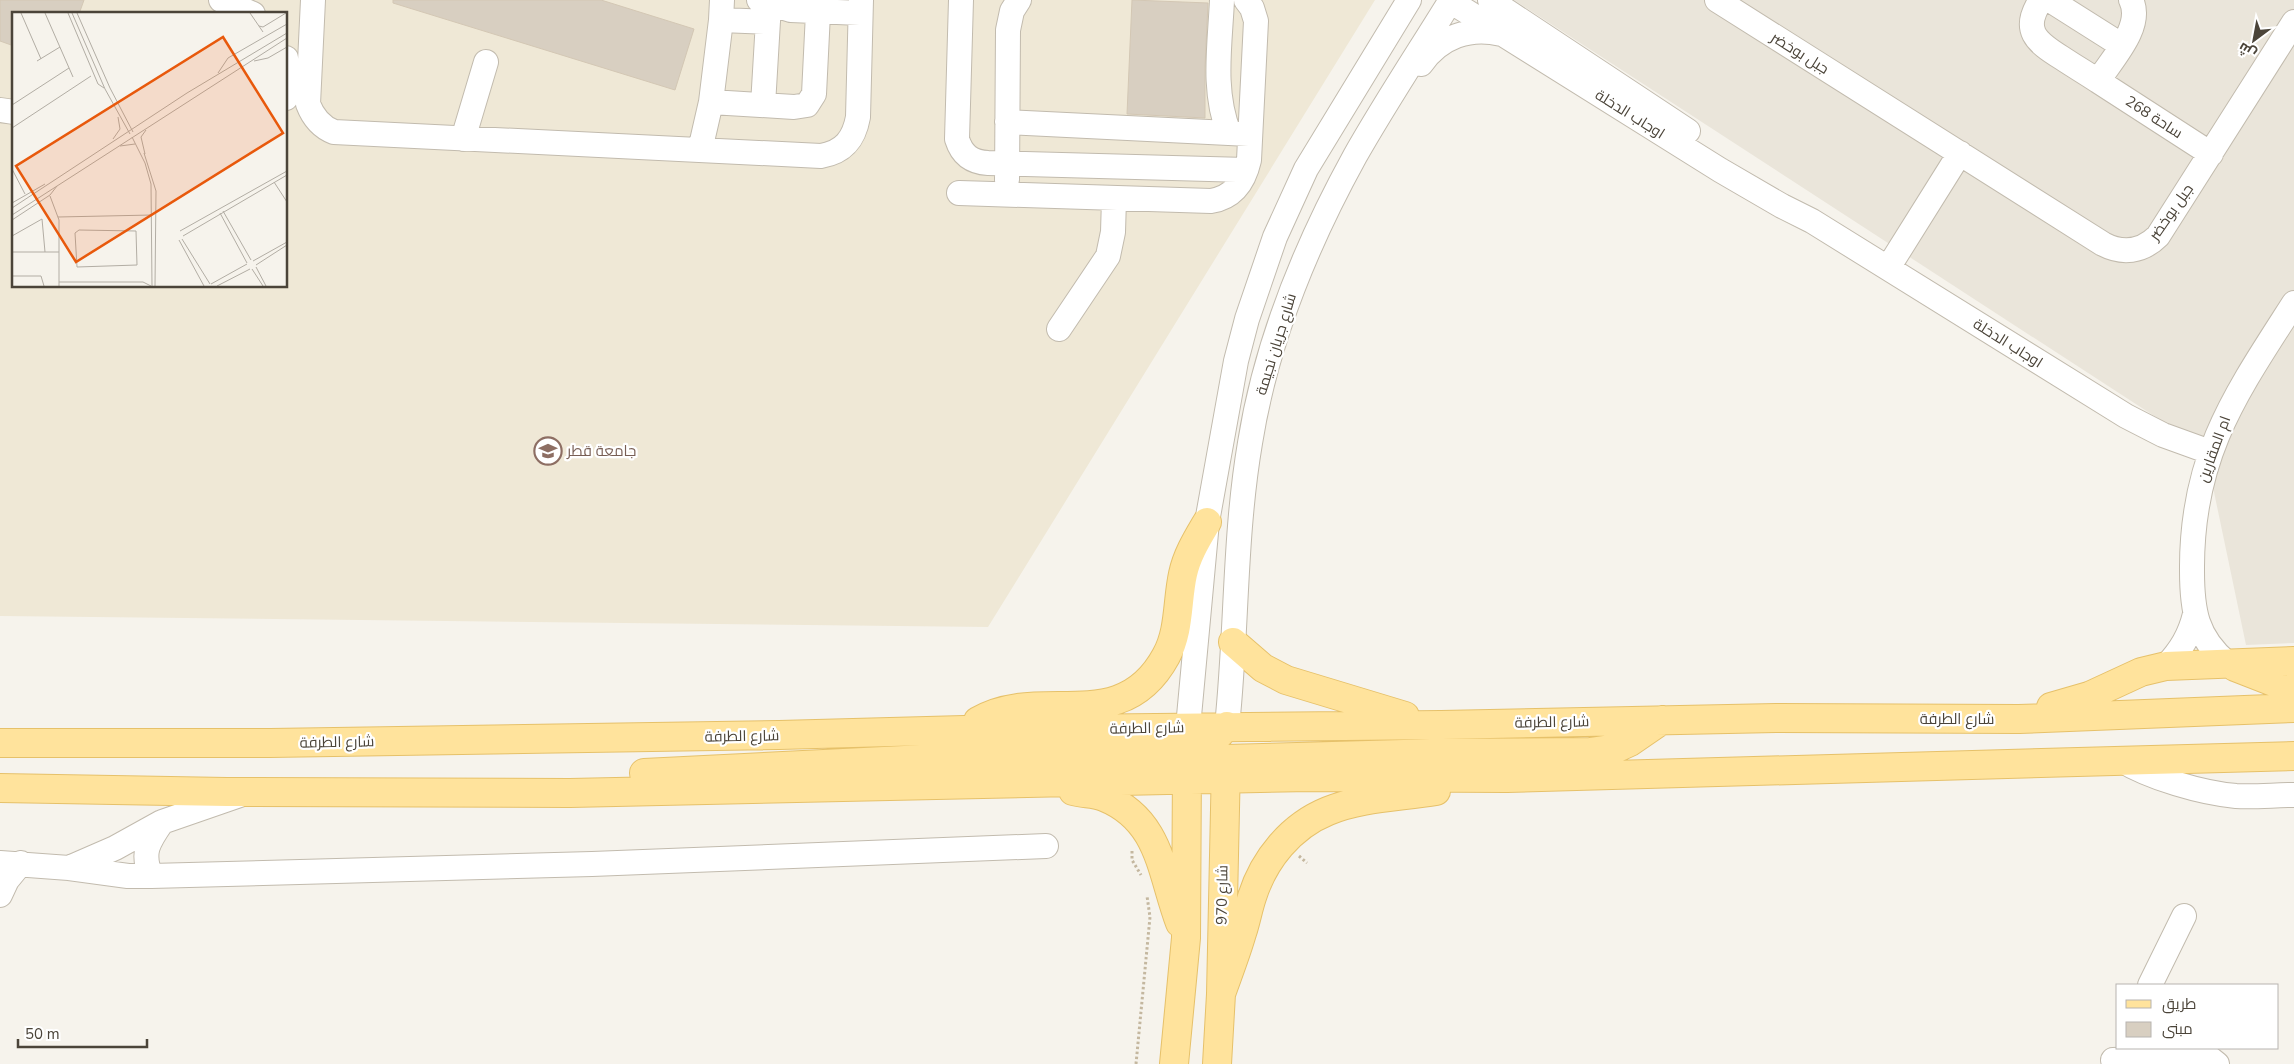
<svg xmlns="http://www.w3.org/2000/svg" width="2294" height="1064" font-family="'Nunito Sans',Cairo,sans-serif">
  <rect width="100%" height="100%" fill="#f6f3ec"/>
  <path fill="#eae5da" d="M1514 0H2294V643L2246 645 2205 449Z"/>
  <path fill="#efe8d6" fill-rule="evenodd" d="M0 0H1375L988 627 0 616ZM14 14H286V286H14Z"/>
  <path fill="#d8cfc1" stroke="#d3c7b4" d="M0 0H84L79 14H14V46L0 41Z
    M393 0H601L694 29 675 90 393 3Z
    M1132 0 1208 3 1205 67V118L1127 114Z"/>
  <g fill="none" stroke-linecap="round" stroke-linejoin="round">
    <g stroke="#c2bbae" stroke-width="26">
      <path id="minor" d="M221 0 253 14
        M313 0 308 104C313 117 321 127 334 132L821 156C844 152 854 139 858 117L861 0
        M759 0 791 10 860 13
        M961 0 957 139C962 155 971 162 988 163L1246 170
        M1222 0C1220 45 1212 90 1229 133
        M1490 0 1688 131
        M1717 0 2103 244C2122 254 2142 252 2158 236L2294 22
        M2041 0C2021 30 2036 42 2062 58 2074 66 2086 73 2098 81 2112 59 2144 26 2131 0
        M2050 0 2121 45
        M1450 1 1720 170 1782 206 1812 221 2126 416 2163 435 2210 452
        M721 20 768 22
        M286 58 289 89 286 98
        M1421 64C1440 37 1470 26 1501 34
        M2098 81 2211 154
        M711 102 794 107 807 105 814 94 818 13
        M763 105 769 4
        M0 110 14 112
        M1007 122 1249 134
        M463 139 486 62
        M700 150 711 102 721 20 722 0
        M1007 180 1008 30 1012 11 1019 0
        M959 193 1211 201C1234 197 1244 182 1249 160L1256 21 1252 8 1246 0
        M1888 268 1960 153
        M1059 329 1108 256 1113 232 1114 199
        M2227 663C2196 637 2192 610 2192 571 2191 456 2235 395 2294 303
        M2166 666C2181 650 2190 635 2195 614
        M1227 726C1237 632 1234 537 1250 443 1266 342 1306 245 1355 156 1385 103 1419 52 1451 0
        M1188 727 1207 522 1236 361 1247 319 1275 237 1306 169 1409 0
        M2121 760C2150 778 2202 793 2236 796 2255 797 2275 795 2294 795
        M0 863 69 868 115 848 162 822 240 795
        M69 868 128 876H151L592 864 1046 846
        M151 876C141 853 148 842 162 822
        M0 895 7 880 21 863
        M2150 985 2184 916
        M2113 1060 2200 1056 2212 1060 2217 1064"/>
    </g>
    <g stroke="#e6c16a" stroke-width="30">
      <path id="major" d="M1233 642 1263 668 1286 680 1405 716
        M2235 667 2294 690
        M2051 707 2089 696 2141 672 2166 666 2294 661
        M978 721C1041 684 1121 739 1166 656 1180 631 1177 601 1183 574 1187 555 1197 539 1207 522
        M0 743H270L779 735 964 730 1441 725 1776 718 2019 719 2294 708
        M644 773 986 756 1187 753 1210 744 1227 726
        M1190 778 1202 768 1226 759 1440 753 1590 752 1617 748 1630 742 1662 720
        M0 788 227 792 570 793 1309 777 1507 778 2294 756
        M1073 791C1083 794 1094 793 1104 797 1161 820 1161 873 1180 923
        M1221 994C1228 974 1236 954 1242 933 1246 921 1248 909 1252 897 1264 859 1291 826 1328 811 1361 797 1401 797 1436 791
        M1174 1064 1186 938 1187 764
        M1217 1064 1221 994 1226 763"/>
    </g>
    <path stroke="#c4b79f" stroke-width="3" stroke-dasharray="2.5 2.5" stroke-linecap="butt" d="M1132 851V860L1141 875
      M1299 856 1307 863
      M1136 1064 1150 917 1147 896"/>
    <use href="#minor" stroke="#fff" stroke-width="24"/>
    <use href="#major" stroke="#ffe39c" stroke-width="28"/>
  </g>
  <defs>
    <g id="university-ring" transform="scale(1.4375)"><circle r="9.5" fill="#fff" stroke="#8d6e63" stroke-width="1.5"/><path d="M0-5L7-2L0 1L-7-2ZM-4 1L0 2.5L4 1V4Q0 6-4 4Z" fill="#8d6e63"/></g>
  </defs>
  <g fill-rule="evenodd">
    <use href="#university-ring" x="548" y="451"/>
  </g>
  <g text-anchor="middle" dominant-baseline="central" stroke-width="4.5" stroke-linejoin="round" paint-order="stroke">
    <g font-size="15" fill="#4b4439" stroke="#fff">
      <text transform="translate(1800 53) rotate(32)">جبل بوخضر</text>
      <text transform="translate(1630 114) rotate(32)">اوجاب الدخلة</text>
      <text transform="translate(2154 117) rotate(33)">ساحة 268</text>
      <text transform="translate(2171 212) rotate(-55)">جبل بوخضر</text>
      <text transform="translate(2008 343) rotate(32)">اوجاب الدخلة</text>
      <text transform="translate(1276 344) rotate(-73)">شارع جريان نجيمة</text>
      <text transform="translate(2214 449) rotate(-70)">ام المقارين</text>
      <text x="1957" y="719">شارع الطرفة</text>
      <text transform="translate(1552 722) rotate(-1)">شارع الطرفة</text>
      <text transform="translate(1147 728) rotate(-1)">شارع الطرفة</text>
      <text transform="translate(742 736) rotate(-1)">شارع الطرفة</text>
      <text transform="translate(337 742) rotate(-1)">شارع الطرفة</text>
      <text transform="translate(1222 895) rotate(-89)">شارع 970</text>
    </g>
    <g font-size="15" fill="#785e54" stroke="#fff" text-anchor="start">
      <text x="567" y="451">جامعة قطر</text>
    </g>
  </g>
  <g transform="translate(12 12)">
    <rect width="275" height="275" fill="#f6f3ec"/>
    <path fill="none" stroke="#b2ada4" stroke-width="1" d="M9 1 29 47M33 1 61 65M56 1 86 72 92 76M60 1 93 77 118 122M65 1 98 76 121 120M238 1 251 20M247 14 251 15 274 1M25 49 48 35M242 49 256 46 275 35M206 61 216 46 275 12M0 93 57 56M0 116 79 64M120 125 133 151 139 172 140 274M101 127 108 117 106 105M108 134 123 132M132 141 144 179 143 274M133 142 129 125 134 118M0 157 13 182M262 170 275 190M38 184 47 208V274M0 191 33 172M0 196 175 81 275 21M211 199 239 248M208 201 235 251M0 203 275 26M46 205 140 203M0 208 38 183 45 174M67 218 124 219 125 253 65 255 63 221ZM168 219 275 159M0 224 30 207 33 240M171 224 275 163M170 227 198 272M167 228 192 274M0 240H47M241 249 275 230M244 253 275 233M244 255 254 274M240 257 251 274M0 264H29L32 274M47 270H131L139 274M199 272 235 252M205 274 238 257"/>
    <path fill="#e8590c" fill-opacity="0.15" stroke="#e8590c" stroke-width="2.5" d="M211 25 271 121 64 250 4 154Z"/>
    <rect width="275" height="275" fill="none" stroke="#4b4439" stroke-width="2.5"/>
  </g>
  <rect x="2116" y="984" width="162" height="65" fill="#ffffff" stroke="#b7b4b0"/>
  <rect x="2126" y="1000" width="25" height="8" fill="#ffe39c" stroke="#b7b4b0"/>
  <text x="2162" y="1009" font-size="15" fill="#4b4439">طريق</text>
  <rect x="2126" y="1022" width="25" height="15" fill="#d8cfc1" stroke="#b7b4b0"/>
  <text x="2162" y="1034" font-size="15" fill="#4b4439">مبنى</text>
  <g transform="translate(2254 40) rotate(212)" stroke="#ffffff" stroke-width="4" paint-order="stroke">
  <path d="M0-4L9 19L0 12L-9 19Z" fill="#4b4439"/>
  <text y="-8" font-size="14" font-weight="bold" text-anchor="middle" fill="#4b4439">ش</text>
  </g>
  <path d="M18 1039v8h129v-8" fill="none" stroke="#4b4439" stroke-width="2.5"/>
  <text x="25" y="1039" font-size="15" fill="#4b4439" stroke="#ffffff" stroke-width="4" paint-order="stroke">50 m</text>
</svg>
